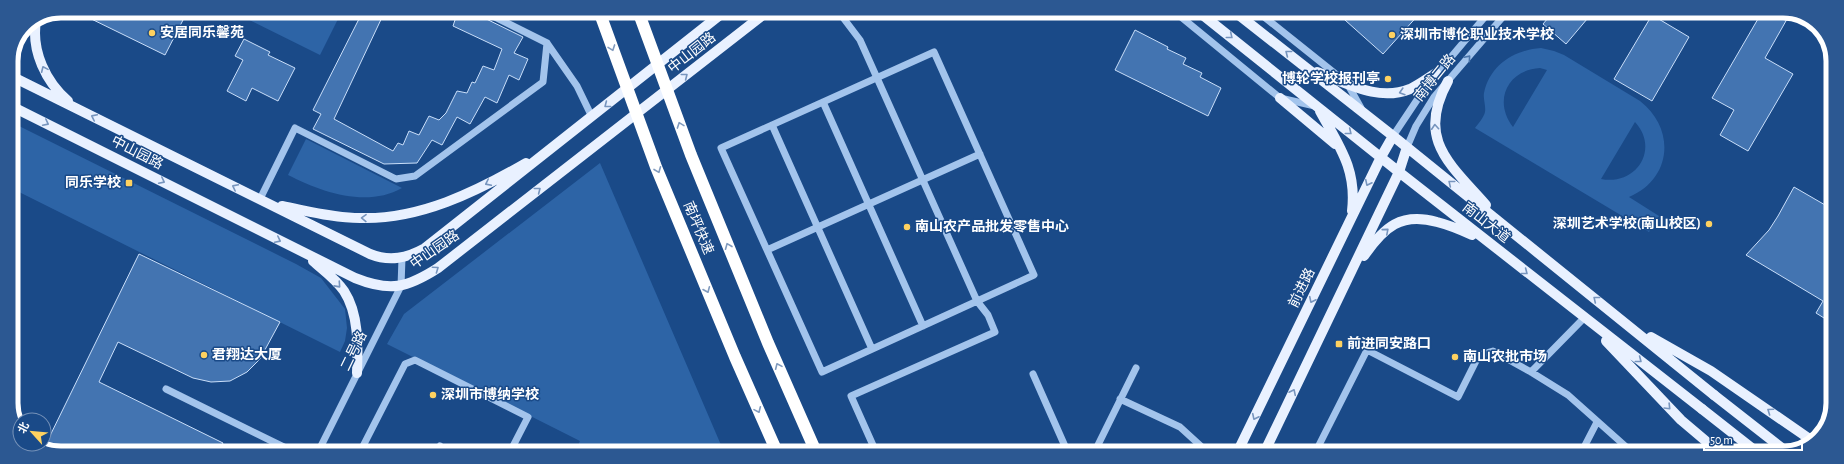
<svg xmlns="http://www.w3.org/2000/svg" width="1844" height="464" font-family="'Alegreya Sans','Noto Sans SC',sans-serif">
  <rect width="100%" height="100%" fill="#1a4a88"/>
  <path fill="#2d64a6" fill-rule="evenodd" d="M231 11H342L320 55Z
    M1541 48 1554 51 1564 55 1640 101C1676 129 1672 179 1629 197L1659 216 1649 232 1475 128C1478 124 1484 117 1485 112 1486 106 1483 99 1484 93 1490 65 1514 50 1541 48ZM1540 68 1547 70 1513 127C1493 101 1507 70 1540 68ZM1635 122C1660 149 1636 186 1601 179Z
    M11 124H15L296 264 321 278 345 309 347 328 345 341 340 352 11 188Z
    M306 139 402 188C367 208 321 192 288 175Z
    M600 163 724 452H575L580 441 387 344 404 314Z"/>
  <path fill="#4374b1" stroke="#c9def9" d="M75 11H165L183 20 165 55Z
    M363 11H385L334 119 393 151 398 143 403 145 409 131 419 135 429 116 439 120 446 113 457 91 467 93 472 82 475 83 483 66 494 70 502 49 453 26 458 11H470L523 37 514 53 528 59 519 80 509 75 497 103 485 97 470 124 457 117 442 145 432 140 417 163 384 164 313 129 321 114 313 110Z
    M1336 12H1421L1383 54Z
    M1553 12H1593L1566 44 1543 24Z
    M1762 12H1791L1765 58 1793 74 1748 151 1720 135 1734 110 1712 98Z
    M1652 15 1689 37 1652 101 1614 79Z
    M1135 30 1168 47 1167 49 1186 58 1183 64 1202 73 1200 77 1221 88 1208 116 1115 70Z
    M244 39 270 52 268 55 295 68 278 101 252 88 246 101 227 91 243 60 235 56Z
    M1794 187 1832 209V323L1816 313 1823 301 1746 255 1769 230 1778 216Z
    M139 254 280 322 260 359 247 372 230 381 211 382 193 378 118 342 99 382 223 443 219 452H51L44 448Z"/>
  <g fill="none" stroke-linecap="round" stroke-linejoin="round">
    <path stroke="#a3c4ec" stroke-width="7" d="M483 11 547 43 577 86 592 117
      M838 11 860 40 977 301 988 315 995 332 851 396 876 452
      M1175 12 1280 98 1315 106
      M1258 12 1347 83 1361 108
      M16 49 28 25
      M934 52 1034 275 822 372 721 148Z
      M823 102 923 326
      M772 125 872 349
      M1393 136 1425 88 1489 12
      M1407 147 1416 126 1434 97 1507 12
      M260 199 295 128 396 179 415 176 543 82 547 43
      M767 250 980 154
      M1531 372 1584 318
      M1033 374 1068 453
      M166 389 294 452
      M1120 399 1180 427 1203 448 1212 453
      M318 452 401 286 402 258
      M360 452 405 364 415 360 528 417 510 452
      M437 452 440 446
      M1094 453 1136 368
      M1315 453 1367 350 1458 397 1479 355 1493 351 1531 372 1568 395 1633 453
      M1581 453 1597 422"/>
    <path stroke="#e9f1ff" stroke-width="10" d="M1199 12 1399 172 1702 409
      M1235 12 1393 136 1714 395
      M36 21C31 51 46 82 68 101
      M1317 72C1347 83 1378 102 1410 89 1419 85 1428 78 1436 73
      M11 76 370 254C390 262 407 258 425 248L725 11
      M1448 81C1416 139 1449 163 1486 205
      M1280 98 1335 144
      M11 106 355 278C390 292 407 288 438 268L768 11
      M1320 111C1339 146 1357 169 1352 211
      M282 206C308 211 334 218 360 218 419 220 476 192 526 163
      M1364 256C1384 227 1401 212 1437 222 1449 225 1461 230 1472 235
      M313 261C323 270 336 279 344 291 359 314 358 346 357 373
      M1651 337 1711 371 1814 442
      M1606 341 1681 420 1720 453
      M1237 453 1381 157 1393 136
      M1264 453 1399 172 1407 147"/>
    <path stroke="#e9f1ff" stroke-width="10" d="M1714 395 1787 452
      M1702 409 1758 453"/>
    <path stroke="#fff" stroke-width="12" d="M599 11 656 167 735 357 777 452
      M638 11 691 155 768 343 816 452"/>
  </g>
  <defs><path id="oneway-chevron" d="M-2-3.5L2.5 0L-2 3.5" fill="none" stroke-width="1.6" stroke-linecap="round" stroke-linejoin="round"/></defs>
  <g stroke="#7795be">
    <use href="#oneway-chevron" transform="translate(1230 36) rotate(39)"/>
    <use href="#oneway-chevron" transform="translate(1288 53) rotate(-142)"/>
    <use href="#oneway-chevron" transform="translate(44 69) rotate(-114)"/>
    <use href="#oneway-chevron" transform="translate(685 76) rotate(-38)"/>
    <use href="#oneway-chevron" transform="translate(1402 92) rotate(163)"/>
    <use href="#oneway-chevron" transform="translate(607 105) rotate(142)"/>
    <use href="#oneway-chevron" transform="translate(94 117) rotate(-154)"/>
    <use href="#oneway-chevron" transform="translate(46 123) rotate(27)"/>
    <use href="#oneway-chevron" transform="translate(1435 127) rotate(-94)"/>
    <use href="#oneway-chevron" transform="translate(1349 132) rotate(39)"/>
    <use href="#oneway-chevron" transform="translate(162 181) rotate(27)"/>
    <use href="#oneway-chevron" transform="translate(488 183) rotate(154)"/>
    <use href="#oneway-chevron" transform="translate(1368 183) rotate(116)"/>
    <use href="#oneway-chevron" transform="translate(1451 183) rotate(-141)"/>
    <use href="#oneway-chevron" transform="translate(235 187) rotate(-153)"/>
    <use href="#oneway-chevron" transform="translate(538 190) rotate(-38)"/>
    <use href="#oneway-chevron" transform="translate(364 218) rotate(-179)"/>
    <use href="#oneway-chevron" transform="translate(1386 231) rotate(-41)"/>
    <use href="#oneway-chevron" transform="translate(278 240) rotate(27)"/>
    <use href="#oneway-chevron" transform="translate(436 269) rotate(-35)"/>
    <use href="#oneway-chevron" transform="translate(1525 272) rotate(38)"/>
    <use href="#oneway-chevron" transform="translate(338 285) rotate(48)"/>
    <use href="#oneway-chevron" transform="translate(1596 299) rotate(-141)"/>
    <use href="#oneway-chevron" transform="translate(1312 300) rotate(116)"/>
    <use href="#oneway-chevron" transform="translate(1639 360) rotate(38)"/>
    <use href="#oneway-chevron" transform="translate(1293 392) rotate(-64)"/>
    <use href="#oneway-chevron" transform="translate(1668 407) rotate(46)"/>
    <use href="#oneway-chevron" transform="translate(1770 411) rotate(-145)"/>
    <use href="#oneway-chevron" transform="translate(1255 417) rotate(116)"/>
  </g>
  <g stroke="#819bbe">
    <use href="#oneway-chevron" transform="translate(612 48) rotate(70)"/>
    <use href="#oneway-chevron" transform="translate(680 125) rotate(-110)"/>
    <use href="#oneway-chevron" transform="translate(658 170) rotate(68)"/>
    <use href="#oneway-chevron" transform="translate(728 246) rotate(-112)"/>
    <use href="#oneway-chevron" transform="translate(707 290) rotate(67)"/>
    <use href="#oneway-chevron" transform="translate(778 366) rotate(-114)"/>
    <use href="#oneway-chevron" transform="translate(758 410) rotate(66)"/>
  </g>
  <use stroke="#4a75ab" href="#oneway-chevron" transform="translate(1468 58) rotate(-49)"/>
  <g fill="#fed160" stroke="#1a4a88" stroke-width="1.5">
    <circle cx="152" cy="33" r="4"/>
    <circle cx="1392" cy="35" r="4"/>
    <circle cx="1388" cy="79" r="4"/>
    <rect x="125" y="179" width="8" height="8" rx="2"/>
    <circle cx="1709" cy="224" r="4"/>
    <circle cx="907" cy="227" r="4"/>
    <rect x="1335" y="340" width="8" height="8" rx="2"/>
    <circle cx="204" cy="355" r="4"/>
    <circle cx="1455" cy="357" r="4"/>
    <circle cx="433" cy="395" r="4"/>
  </g>
  <g text-anchor="middle" dominant-baseline="central" stroke-width="3" stroke-linejoin="round" paint-order="stroke">
    <g font-size="14" font-weight="bold" fill="#fff" stroke="#1a4a88" text-anchor="start">
      <text x="160" y="33">安居同乐馨苑</text>
      <text x="1400" y="35">深圳市博伦职业技术学校</text>
      <text x="1380" y="79" text-anchor="end">博轮学校报刊亭</text>
      <text x="121" y="183" text-anchor="end">同乐学校</text>
      <text x="1701" y="224" text-anchor="end">深圳艺术学校(南山校区)</text>
      <text x="915" y="227">南山农产品批发零售中心</text>
      <text x="1347" y="344">前进同安路口</text>
      <text x="212" y="355">君翔达大厦</text>
      <text x="1463" y="357">南山农批市场</text>
      <text x="441" y="395">深圳市博纳学校</text>
    </g>
    <g font-size="14" fill="#fff" stroke="#1a4a88">
      <text transform="translate(692 53) rotate(-38)">中山园路</text>
      <text transform="translate(1435 78) rotate(-51)">南博二路</text>
      <text transform="translate(137 153) rotate(27)">中山园路</text>
      <text transform="translate(1486 223) rotate(38)">南山大道</text>
      <text transform="translate(698 228) rotate(67)">南坪快速</text>
      <text transform="translate(435 250) rotate(-35)">中山园路</text>
      <text transform="translate(1302 288) rotate(-64)">前进路</text>
      <text transform="translate(354 351) rotate(-64)">二号路</text>
    </g>
  </g>
  <path d="M0 0H1844V464H0ZM61 18H1783A43 43 0 0 1 1826 61V403A43 43 0 0 1 1783 446H61A43 43 0 0 1 18 403V61A43 43 0 0 1 61 18Z" fill="#2c5892" fill-rule="evenodd"/>
  <path fill="none" stroke="#fff" stroke-width="5" d="M61 18H1783A43 43 0 0 1 1826 61V403A43 43 0 0 1 1783 446H61A43 43 0 0 1 18 403V61A43 43 0 0 1 61 18Z"/>
  <g transform="translate(32 432) rotate(297)"><circle r="19" fill="#1a4a88" stroke="#7692b8"/>
  <path d="M0-3L7 15L0 10L-7 15Z" fill="#fed160"/>
  <text y="-6" font-size="11" font-weight="bold" text-anchor="middle" fill="#ffffff">北</text>
  </g>
  <path d="M1704 444v6h98v-6" fill="none" stroke="#ffffff" stroke-width="2"/>
  <text x="1710" y="444" font-size="12" fill="#ffffff" stroke="#1a4a88" stroke-width="3" paint-order="stroke">50 m</text>
</svg>
